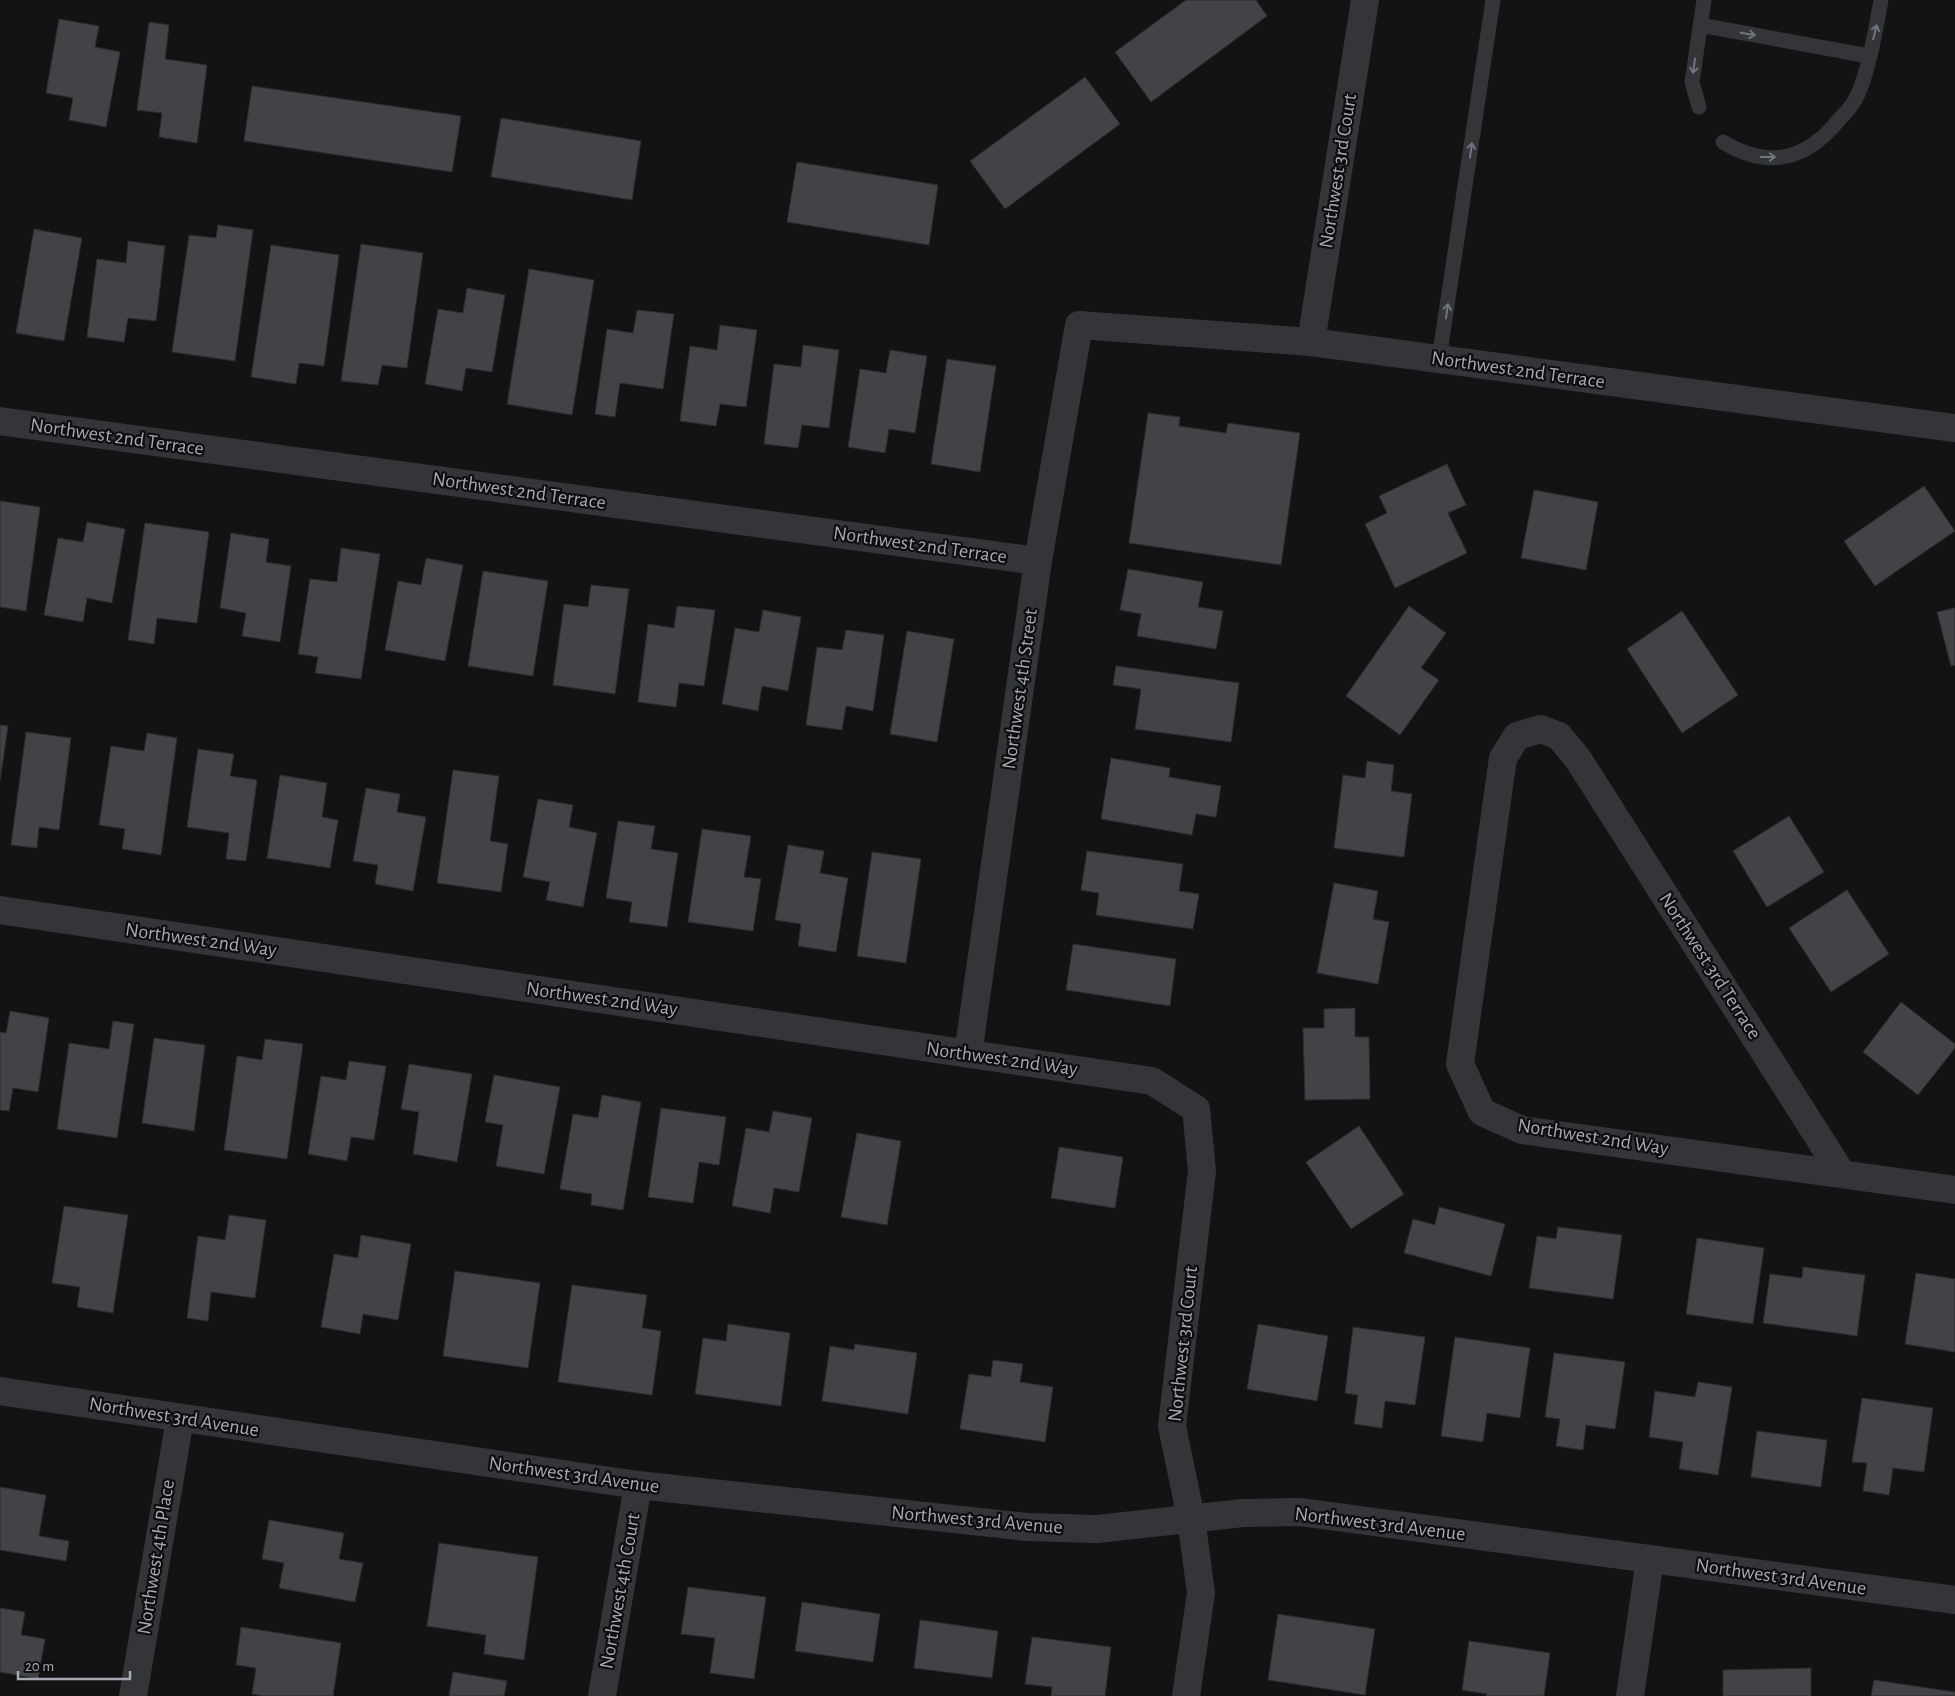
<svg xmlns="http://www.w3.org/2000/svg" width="1955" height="1696" font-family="'Alegreya Sans',sans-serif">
  <rect width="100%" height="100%" fill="#131314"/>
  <path fill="#424347" stroke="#2d2d30" d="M1186 0H1256L1267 16 1151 102 1115 52Z
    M59 19 99 26 95 47 120 52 106 127 69 120 73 98 46 93Z
    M149 22 169 25 165 59 207 65 197 143 159 137 162 113 137 110Z
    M1085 77 1120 124 1005 209 970 161Z
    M252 86 461 116 452 172 244 141Z
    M501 118 641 141 632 200 491 177Z
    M797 162 938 185 929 245 787 222Z
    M218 225 253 230 235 361 172 352 189 235 216 238Z
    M34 229 82 238 64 341 16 333Z
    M128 241 165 246 156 321 128 318 124 342 87 337 97 259 126 263Z
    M361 244 423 253 407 368 382 365 378 385 341 381Z
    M271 245 339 255 324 366 299 363 296 384 251 377Z
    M529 269 594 280 572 415 507 404Z
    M467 288 505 295 492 372 466 368 462 391 425 384 438 309 463 313Z
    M637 310 674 314 663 389 620 383 615 417 595 414 607 329 633 333Z
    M720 325 757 330 746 407 720 404 716 426 680 421 690 346 717 350Z
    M803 345 839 350 829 428 802 425 798 448 764 444 774 364 801 367Z
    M890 350 927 356 915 433 889 429 885 453 848 447 860 369 886 373Z
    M947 359 996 366 980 472 931 464Z
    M1148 413 1180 417 1179 426 1226 433 1228 423 1300 433 1281 565 1129 543Z
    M1447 464 1466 505 1448 513 1467 553 1395 588 1365 524 1387 513 1379 496Z
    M1924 486 1955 531 1875 586 1844 541Z
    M1534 490 1598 502 1586 570 1521 558Z
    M0 501 40 507 26 611 0 607Z
    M87 522 125 529 112 603 87 598 83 622 44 615 58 538 83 542Z
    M145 523 209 532 197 623 157 618 154 644 128 640Z
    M231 533 269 539 266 562 291 566 280 642 242 636 246 613 220 608Z
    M341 548 380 554 361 679 315 673 318 657 298 654 310 579 337 582Z
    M426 558 463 565 445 661 385 650 398 581 421 585Z
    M1128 569 1203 582 1198 607 1223 611 1216 649 1137 636 1141 614 1120 610Z
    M483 571 548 581 533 676 468 666Z
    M591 585 629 589 615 694 553 685 564 604 588 607Z
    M677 606 715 610 704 686 679 683 676 707 638 702 648 624 674 628Z
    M1409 606 1446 633 1421 668 1439 680 1400 735 1346 696Z
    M1955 608V665L1951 666 1937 612Z
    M763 610 801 617 788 691 762 686 758 711 722 704 735 628 759 632Z
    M1682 611 1738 695 1682 733 1627 649Z
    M846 630 884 635 873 711 846 706 842 730 806 725 817 647 842 650Z
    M907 631 954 639 937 742 890 734Z
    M1116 666 1239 683 1231 742 1135 729 1141 689 1113 685Z
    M0 725 8 726 0 781Z
    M26 732 71 738 59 830 39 827 37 848 11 845Z
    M147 733 177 738 161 855 122 849 125 829 99 825 111 746 144 751Z
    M198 749 234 754 230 776 257 780 246 861 226 859 229 833 187 827Z
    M1111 758 1170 768 1169 777 1221 786 1216 817 1196 814 1192 835 1101 819Z
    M1367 761 1394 765 1391 791 1412 794 1404 857 1334 848 1343 775 1365 778Z
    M453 770 499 776 490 841 508 844 501 892 437 883Z
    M280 775 327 783 322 817 338 820 330 868 267 858Z
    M366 788 400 794 397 812 426 817 413 891 375 884 378 865 353 861Z
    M538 799 573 805 569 827 597 833 583 907 546 900 550 882 523 877Z
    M1789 816 1824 872 1767 907 1733 851Z
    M618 821 655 826 651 849 678 853 667 927 629 922 632 902 606 898Z
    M702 829 751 836 744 877 761 879 753 931 688 922Z
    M788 845 824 851 820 873 848 878 836 952 798 946 801 924 775 920Z
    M1087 851 1183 864 1179 891 1199 894 1193 929 1096 915 1099 893 1081 890Z
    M872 852 921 859 906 963 857 956Z
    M1334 883 1378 891 1373 919 1389 922 1378 984 1317 973Z
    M1847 890 1889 954 1831 992 1789 928Z
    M1073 944 1176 959 1170 1006 1066 990Z
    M1901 1002 1955 1044V1048L1918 1095 1863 1052Z
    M1355 1008V1037H1369L1370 1099 1305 1100 1303 1028H1324V1009Z
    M10 1011 49 1018 38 1092 13 1088 9 1111 0 1110V1032L6 1033Z
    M113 1021 134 1024 117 1138 57 1129 69 1043 109 1049Z
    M154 1038 205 1045 194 1131 142 1123Z
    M265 1039 303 1044 287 1159 224 1150 237 1056 262 1060Z
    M349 1061 386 1066 374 1140 351 1137 347 1161 308 1154 321 1076 346 1080Z
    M409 1064 472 1074 457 1162 413 1154 419 1112 401 1109Z
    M494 1075 560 1087 544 1174 496 1166 503 1125 485 1122Z
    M602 1095 641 1102 623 1210 591 1205 592 1194 560 1189 573 1114 598 1118Z
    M661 1108 726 1117 719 1165 699 1162 693 1203 648 1197Z
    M773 1111 812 1118 799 1192 774 1188 770 1213 732 1206 746 1128 769 1132Z
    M1359 1126 1404 1194 1351 1229 1306 1162Z
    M857 1133 901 1141 887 1225 841 1217Z
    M1059 1147 1123 1157 1115 1208 1051 1198Z
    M64 1206 128 1215 113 1313 77 1307 80 1287 52 1283Z
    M1439 1207 1505 1224 1491 1276 1404 1253 1413 1219 1435 1225Z
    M229 1215 266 1220 255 1298 211 1292 208 1321 187 1318 198 1236 225 1240Z
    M1558 1227 1622 1235 1613 1299 1529 1288 1537 1236 1556 1239Z
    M361 1235 411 1244 398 1320 363 1314 360 1334 321 1327 334 1254 358 1258Z
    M1697 1238 1764 1248 1753 1324 1686 1314Z
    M1803 1267 1865 1275 1857 1336 1763 1323 1770 1274 1802 1278Z
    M455 1271 540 1283 528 1368 443 1356Z
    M1916 1273 1955 1279V1352L1905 1344Z
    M572 1285 647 1295 642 1328 661 1331 652 1395 558 1382Z
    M728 1324 790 1333 781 1406 695 1394 703 1338 726 1341Z
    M1258 1324 1328 1336 1317 1401 1247 1389Z
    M1353 1327 1425 1337 1415 1405 1385 1401 1382 1428 1354 1424 1358 1395 1345 1393Z
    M1455 1337 1530 1348 1520 1418 1487 1413 1483 1442 1441 1436Z
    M855 1344 917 1353 908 1414 822 1401 830 1346 854 1350Z
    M1554 1353 1625 1362 1615 1429 1586 1425 1583 1450 1556 1446 1560 1419 1545 1417Z
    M993 1360 1023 1364 1020 1382 1053 1387 1045 1442 960 1429 969 1374 991 1377Z
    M1698 1382 1732 1387 1718 1475 1679 1469 1683 1442 1649 1437 1655 1391 1695 1397Z
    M1862 1398 1933 1408 1924 1472 1893 1468 1889 1495 1863 1491 1867 1463 1852 1462Z
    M1757 1431 1827 1440 1821 1487 1751 1477Z
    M0 1487 46 1495 39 1536 69 1541 66 1561 0 1550Z
    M269 1520 344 1533 339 1559 363 1563 355 1602 279 1588 284 1563 262 1559Z
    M439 1543 538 1557 524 1660 484 1654 486 1635 427 1626Z
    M688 1587 766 1597 754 1679 710 1673 715 1638 681 1634Z
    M802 1602 880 1614 873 1662 795 1651Z
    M0 1608 25 1612 21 1635 45 1639 38 1679 0 1672Z
    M1278 1614 1375 1629 1365 1695 1268 1680Z
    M920 1620 998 1631 992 1678 914 1668Z
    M241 1627 341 1643 333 1696H263L252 1694 256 1668 236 1665Z
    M1032 1637 1111 1647 1105 1696H1051L1052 1687 1025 1684Z
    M1469 1641 1550 1653 1544 1696H1486L1487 1694 1462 1690Z
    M1811 1668V1696H1723V1670Z
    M453 1672 507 1681 504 1696H449Z
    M1874 1680 1955 1692V1696H1871Z"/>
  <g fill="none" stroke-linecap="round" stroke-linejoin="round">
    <path stroke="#343539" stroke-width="15" d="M1700 25 1869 56
      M1699 107 1692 82 1704 0
      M1723 142C1768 169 1805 161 1838 121 1843 115 1851 108 1855 100 1868 76 1876 28 1881 0
      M1439 359 1493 0"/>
    <path stroke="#343539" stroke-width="28" d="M1311 342 1365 0
      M0 421 1038 561
      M0 910 1152 1081 1196 1109 1202 1171 1172 1426 1191 1518 1201 1593 1186 1696
      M968 1054 1038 561 1079 325 1311 342 1955 428
      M1842 1174 1578 759 1559 736 1541 729 1517 736 1503 758 1460 1064 1482 1112 1522 1130 1955 1190
      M0 1391 638 1485 1027 1527 1097 1529 1243 1513 1301 1512 1955 1600
      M133 1696 180 1419
      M602 1696 638 1485
      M1630 1696 1650 1559"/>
  </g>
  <defs><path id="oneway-shaft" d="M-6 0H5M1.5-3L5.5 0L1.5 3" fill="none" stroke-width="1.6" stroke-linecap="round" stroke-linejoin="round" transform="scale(1.25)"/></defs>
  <g stroke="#72757d">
    <use href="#oneway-shaft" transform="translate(1875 32) rotate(-76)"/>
    <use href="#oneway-shaft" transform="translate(1748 34) rotate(10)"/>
    <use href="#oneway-shaft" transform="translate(1694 66) rotate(98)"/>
    <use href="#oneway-shaft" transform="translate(1471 150) rotate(-82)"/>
    <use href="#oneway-shaft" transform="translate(1768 157)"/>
    <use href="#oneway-shaft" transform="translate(1447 311) rotate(-82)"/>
  </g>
  <g text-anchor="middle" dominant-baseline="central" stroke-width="4.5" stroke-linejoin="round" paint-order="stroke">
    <g font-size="20" fill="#a5a9b4" stroke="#0e0e0f">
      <text transform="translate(1338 171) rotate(-81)">Northwest 3rd Court</text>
      <text transform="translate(1518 370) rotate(8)">Northwest 2nd Terrace</text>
      <text transform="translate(117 437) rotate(8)">Northwest 2nd Terrace</text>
      <text transform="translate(519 491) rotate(8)">Northwest 2nd Terrace</text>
      <text transform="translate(920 545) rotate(8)">Northwest 2nd Terrace</text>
      <text transform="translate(1020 689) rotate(-82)">Northwest 4th Street</text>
      <text transform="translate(201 940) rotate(8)">Northwest 2nd Way</text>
      <text transform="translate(1710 966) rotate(57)">Northwest 3rd Terrace</text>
      <text transform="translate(602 999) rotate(8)">Northwest 2nd Way</text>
      <text transform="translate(1002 1059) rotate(8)">Northwest 2nd Way</text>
      <text transform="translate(1593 1137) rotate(9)">Northwest 2nd Way</text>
      <text transform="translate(1183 1344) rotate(-84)">Northwest 3rd Court</text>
      <text transform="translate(174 1417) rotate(9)">Northwest 3rd Avenue</text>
      <text transform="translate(574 1475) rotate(8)">Northwest 3rd Avenue</text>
      <text transform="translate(977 1520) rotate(5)">Northwest 3rd Avenue</text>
      <text transform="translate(1380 1524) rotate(7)">Northwest 3rd Avenue</text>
      <text transform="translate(156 1557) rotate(-81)">Northwest 4th Place</text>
      <text transform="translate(1781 1577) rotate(8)">Northwest 3rd Avenue</text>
      <text transform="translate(620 1591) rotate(-80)">Northwest 4th Court</text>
    </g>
  </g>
  <path d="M18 1671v8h112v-8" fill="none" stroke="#a5a9b4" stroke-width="2.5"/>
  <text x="25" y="1671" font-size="15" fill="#a5a9b4" stroke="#0e0e0f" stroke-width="4" paint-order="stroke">20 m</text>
</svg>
